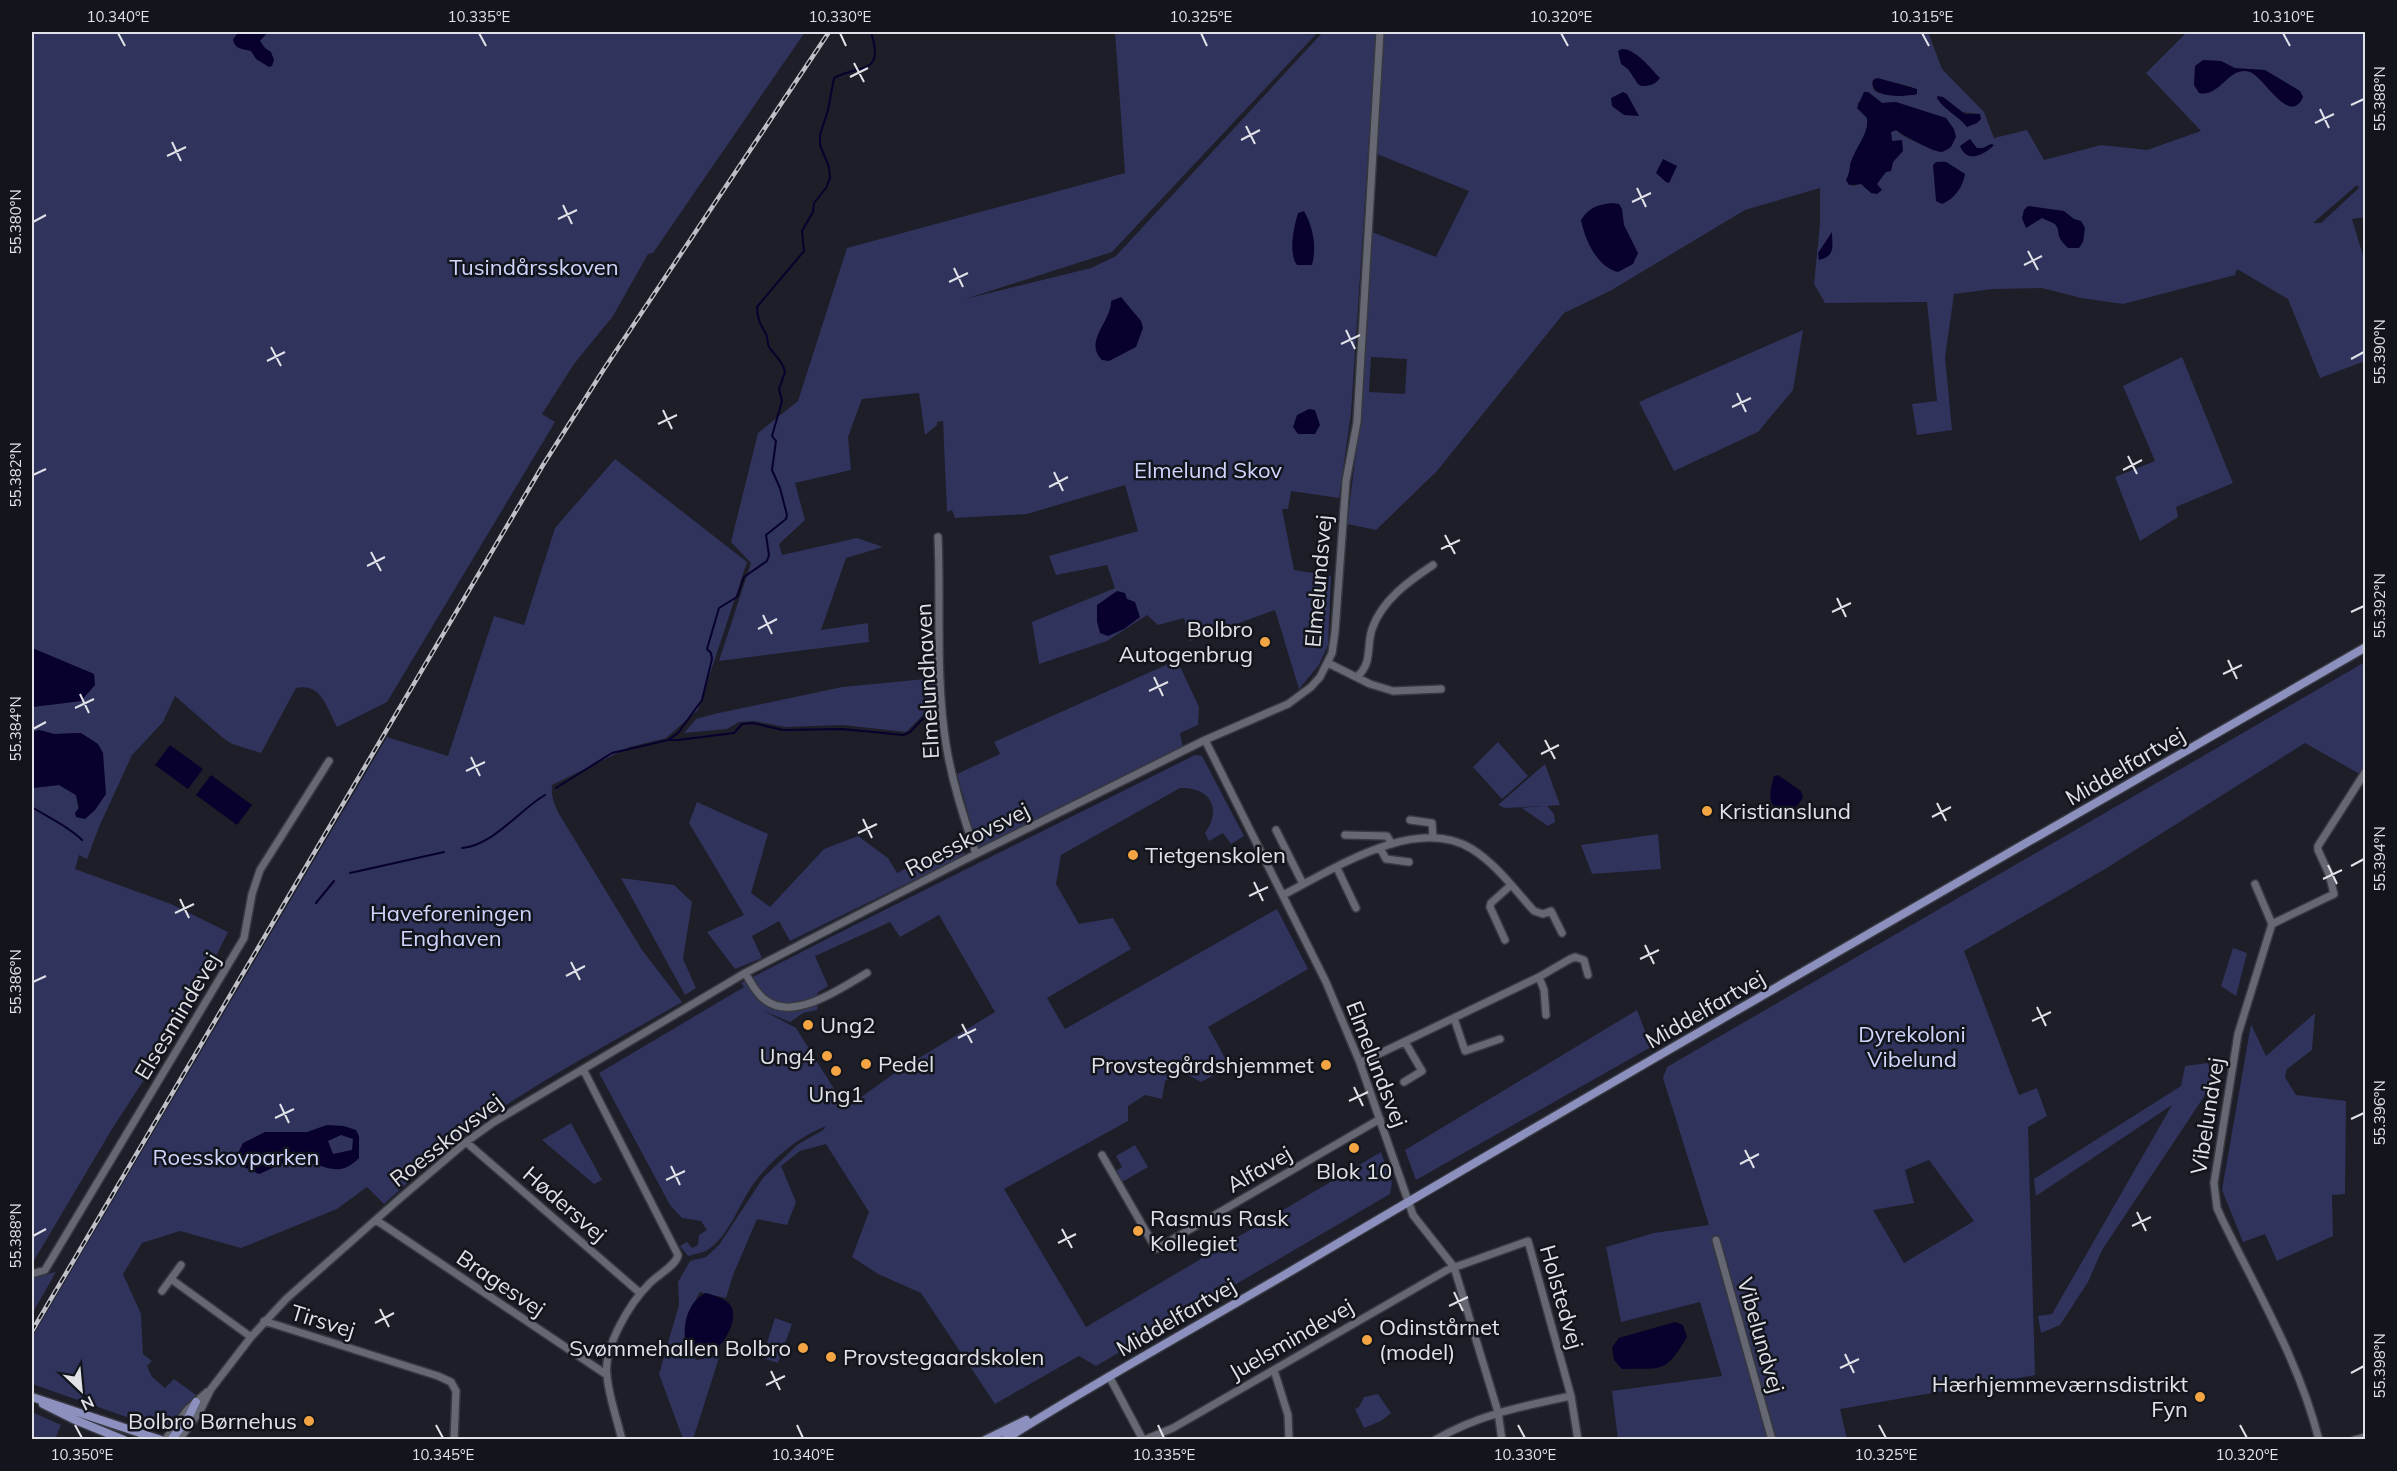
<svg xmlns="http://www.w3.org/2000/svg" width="2397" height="1471" font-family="Mulish,sans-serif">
  <rect width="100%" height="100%" fill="#1d1e27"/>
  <path fill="#30335c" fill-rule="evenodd" d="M32 32H805L653 253 648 254 613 316 574 364 542 414 555 422 387 702 337 727C326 707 322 683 296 688L261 753 232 744 223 738 175 696 163 722 132 755 99 827 87 859 79 855 75 869 171 904 228 932 188 1012 112 1129 32 1264V788L59 785 76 795 80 820 81 733 54 734 39 730 32 732V707L80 701 94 674 32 648Z
    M1115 32H1318L1112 252 965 299 1091 268 1116 256 1323 32H1376L1351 413 1339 498 1291 491 1288 509H1282L1294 570 1331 576 1328 645 1319 665 1299 689 1275 610 1190 641 1184 618 1158 625 1147 615 1107 641 1039 664 1032 622 1115 588 1107 565 1056 575 1049 556 1138 531 1125 485 1027 514 955 518 952 510 947 512 943 421 937 422V425L925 435 919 393 862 399 848 437 851 470 795 483 805 520 779 544 782 555 857 538 883 547 846 558 821 630 868 623 869 642 719 661 751 563 731 542 758 433 798 401 847 248 1125 173Z
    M1384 32H1928L1942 69 1984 112 1994 138 2027 130 2044 160 2101 145 2147 150 2201 131 2146 73 2187 32H2365V217L2352 219 2365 262V361L2320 378 2288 299 2237 269 2235 275 2123 304 2081 298 2042 288 1993 289 1954 294 1945 357 1952 430 1917 435 1912 404 1937 401 1927 302 1825 303 1814 284 1820 224V188L1745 210 1610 291 1564 313 1437 471 1376 530 1347 524 1361 414 1372 232 1436 257 1469 191 1377 154ZM1877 78 1912 87 1915 95 1878 93 1874 90 1872 84ZM1868 92 1882 103 1896 102 1934 151C1921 143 1907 140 1896 130L1891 132 1892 141H1902C1897 162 1888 166 1877 184L1878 186 1861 184 1853 186 1846 180 1850 172V164L1868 127 1867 118 1857 104ZM1943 97 1961 112 1980 114 1967 127 1961 119 1936 98ZM1941 161 1946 162 1965 174 1960 188 1950 200ZM2357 185 2359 188 2321 223H2313ZM1371 357 1407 359 1405 394 1369 392Z
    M1803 330 1793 390 1758 432 1674 471 1639 402Z
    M2182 357 2233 483 2176 507 2178 517 2140 541 2115 477 2155 461 2123 386Z
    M615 459 747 562 698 710 666 738 630 747 552 785C551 796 554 804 559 814L642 950 682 1002C610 1044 534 1083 467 1132 437 1154 411 1180 384 1204L367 1187 337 1209 241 1248 180 1231 142 1243 123 1274 141 1314 143 1354 152 1361 147 1366 152 1377 165 1388 174 1379 196 1395 167 1427 158 1428 32 1384V1337L387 737 448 756 494 616 524 625 555 528Z
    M1177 660 1199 707 1198 725 1180 733 1183 748 978 848 957 774 1000 754 994 742Z
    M2365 662V777L2305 743 2105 869 1964 951 2019 1095 2037 1088 2047 1116 2028 1127 2035 1375 1840 1409 1847 1439H1618L1612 1391 1722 1376 1700 1302 1621 1322 1606 1247 1654 1233 1709 1225 1663 1078 1667 1067ZM1929 1160 1974 1221 1904 1263 1873 1210 1914 1203 1905 1170Z
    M936 678V702L906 732 843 725 785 727 754 721 739 722 727 729 684 733 696 719 714 714 842 687Z
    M1498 742 1528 776 1502 799 1473 767Z
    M1195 755 1202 756 1244 836 1231 844 1223 833 1209 841 1205 833C1223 807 1209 787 1180 788L1061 855 1056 884 1079 924 1113 918 1131 949 1047 998 1065 1029 1277 909 1308 969 1208 1027 1230 1067 1201 1082 1182 1072 1165 1081 1162 1099 1145 1095 1128 1106V1121L1004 1189 1086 1327 1381 1152 1392 1183 1390 1194 1096 1366 1079 1356 995 1404 921 1293 878 1274 852 1257 869 1212 826 1144 800 1151 781 1166 796 1202 787 1225 757 1219 733 1275 726 1298 700 1292C687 1316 682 1324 686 1352L697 1360 720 1355 693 1439H683L659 1374 679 1305 678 1282 690 1261 706 1257 719 1245 763 1178 797 1145 823 1130 826 1126C798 1137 772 1159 754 1183 739 1204 729 1237 706 1251 701 1253 694 1254 688 1256L680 1246 687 1242 692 1248 698 1245 699 1235 707 1230 701 1221 682 1218 670 1205 599 1073 744 987 741 983C892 905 1044 831 1195 755ZM939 915 995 1012 896 1072 846 1108 796 1028 762 1010 790 1022 803 1013 817 1010 819 998 817 993 828 986 815 956 890 922 900 937Z
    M1545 764 1560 805 1547 806 1554 814 1555 822 1548 826 1522 808 1543 806 1505 808 1498 805Z
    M697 802 768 834 751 893 770 907 824 849 858 836 888 858 897 873 961 841 965 855 790 941 779 921 752 936 762 958 735 969 707 932 744 915 689 823Z
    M1658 834 1661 869 1592 874 1581 845Z
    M621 878 674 885 692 902 683 959 696 988 685 995Z
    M2233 948 2247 953 2236 996 2221 986Z
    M1637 1010 1651 1047 1416 1180 1405 1150Z
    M2315 1013 2312 1050 2287 1069 2285 1077 2296 1095 2346 1101 2345 1194 2332 1195 2333 1236 2277 1261 2265 1234 2243 1242 2222 1190 2251 1024 2266 1056Z
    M2208 1063 2213 1083 2102 1250 2088 1282 2060 1325 2041 1333 2038 1316 2052 1314 2172 1105 2036 1196 2034 1179 2181 1086 2185 1066Z
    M571 1123 602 1180 594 1184 542 1140Z
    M1135 1145 1148 1167 1122 1182 1116 1171 1122 1167 1116 1156Z
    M56 1272 32 1314V1278Z
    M775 1318 792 1324 778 1363 762 1358Z
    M1378 1394 1391 1413 1381 1421 1364 1428 1355 1409 1359 1407 1364 1397Z
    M32 1412 61 1425 55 1439H32Z"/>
  <path fill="#08012d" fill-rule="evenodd" d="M250 32H266L267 33 260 41 265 48 271 52 274 60 272 66 269 67 256 59 251 51C243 49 234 49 233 39L237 34Z
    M1622 49C1636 49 1650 68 1660 78 1655 85 1649 86 1641 86L1638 84 1628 69 1621 64 1618 51Z
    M2203 60 2221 61 2235 68 2265 70 2300 91 2303 97C2290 127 2264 77 2250 72 2229 65 2220 98 2199 93L2194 85 2195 66Z
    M1877 78 1917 89V94C1906 97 1868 99 1873 80Z
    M1623 92 1627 94 1639 116 1624 115 1612 106 1611 98Z
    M1864 92H1868L1882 103 1896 102 1946 118 1954 129 1956 137 1951 147C1948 149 1945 151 1942 152 1936 153 1902 135 1896 130L1891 132 1892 141 1902 140 1903 151 1893 162 1891 171 1886 172 1877 184 1882 190 1877 194 1871 193 1861 184 1849 185 1846 180C1850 173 1849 169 1851 162 1856 146 1869 135 1867 118L1857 108Z
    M1937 96 1943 97 1965 114H1980L1981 119 1977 123 1967 127C1959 116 1939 107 1937 96Z
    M1970 139 1977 148H1983L1991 144 1994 145C1984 155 1967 164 1960 146Z
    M1663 159 1677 166 1669 183 1666 182 1656 173Z
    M1936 162H1946L1965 174C1963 187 1954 199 1942 204L1936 201 1933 165Z
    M1612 203 1619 204 1622 209 1624 225 1638 253 1633 264 1618 272C1597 267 1585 240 1581 220 1590 207 1597 205 1612 203Z
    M2028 206 2064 211 2074 219 2081 221 2085 228 2083 242 2079 248H2068C2062 242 2058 238 2058 229L2055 224 2042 218 2026 228 2022 218 2024 210Z
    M1304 211C1313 227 1317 247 1312 265H1297C1288 253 1294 227 1298 213Z
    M1832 232C1832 246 1836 256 1819 260L1818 253Z
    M1121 297 1141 321 1143 328 1136 347 1109 361 1102 360C1083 341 1112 321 1111 301Z
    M1309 409 1315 410 1320 425 1315 434H1298L1293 427 1297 415Z
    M1117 591 1125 593 1127 599 1135 602 1140 617 1124 629 1108 636 1100 633 1097 621V605Z
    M32 648 94 674 95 685 81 701 32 707Z
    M39 730 54 734 81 733 98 744 103 753 106 794 95 810 85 819 76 817 75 813 79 808 76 795 59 785 32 788V732Z
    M170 745 203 769 188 789 155 765Z
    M211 775 252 805 237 825 196 795Z
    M1778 775 1801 791 1803 797C1797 811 1778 819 1771 801 1769 793 1772 784 1774 776Z
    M327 1125 344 1126 356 1130 359 1136V1158C336 1182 320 1160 294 1160 283 1161 270 1170 259 1174L244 1167 238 1153 243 1143 265 1132H307ZM341 1135 353 1139 352 1150 333 1154 328 1141Z
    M706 1293C713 1295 727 1299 731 1306 740 1321 720 1352 704 1357 700 1358 695 1356 690 1355 680 1336 684 1303 706 1293Z
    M1675 1322 1683 1325 1687 1337C1665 1374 1663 1368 1622 1369L1614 1360 1612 1347 1619 1338Z"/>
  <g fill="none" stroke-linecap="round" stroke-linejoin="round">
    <path stroke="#08012d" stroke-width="2" d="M668 740H678L734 733 742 724 753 723 783 730 842 729 904 735 910 732 935 706
      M556 788 612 753 668 740 678 733 702 700 712 659 711 653 707 649 719 608 737 597 744 577 767 561 769 555 766 535 786 519 787 515 780 488 772 470 776 441 772 436 782 401 779 389 785 372C783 361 775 356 769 347 767 343 768 338 766 334 760 324 757 318 757 307L804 251 802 231 813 212 814 203 826 188 830 178 829 167 820 145V135L828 110 834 78C860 64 885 76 871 32
      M32 807C49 818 68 826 82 840
      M462 848C494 845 519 810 545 795
      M350 873 444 852
      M316 903 334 881"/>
    <g stroke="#373840" stroke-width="10">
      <path id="minor" d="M938 537C941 605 935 675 946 744 952 782 964 818 976 854
        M1328 663 1370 684 1393 691 1441 689
        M1357 677C1373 662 1366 648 1372 629 1382 600 1409 581 1433 565
        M1205 740 1326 982 1360 1063 1413 1215 1454 1267 1498 1412 1502 1440
        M1410 820 1432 823 1433 837
        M1276 830 1303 884
        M1345 835 1387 836 1392 844
        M1380 848 1386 859 1409 862
        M1337 868 1356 908
        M2255 884 2272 924 2238 1034 2214 1183 2217 1208 2222 1219C2257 1291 2299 1361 2319 1440
        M1283 895C1334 869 1416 814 1472 849 1496 864 1515 890 1534 911L1543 914 1551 911 1562 933
        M2272 924 2334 894 2329 874 2318 850V846L2366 771
        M1505 940 1490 907 1491 903 1511 885
        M745 973C751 982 755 992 764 999 793 1023 841 988 867 973
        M1539 977 1544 990 1546 1015
        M1454 1018 1465 1051 1500 1039
        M1360 1063 1539 977 1570 959 1575 957 1584 960 1588 975
        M583 1069 678 1255C676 1266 657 1275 649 1284 630 1303 603 1347 607 1376 609 1397 617 1419 622 1440
        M1404 1082 1422 1071 1405 1042
        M466 1142 640 1293
        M1102 1155 1156 1249 1380 1119
        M376 1220 607 1375
        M1716 1240 1772 1440
        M32 1274 45 1270 244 938 252 894 260 870 329 761
        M171 1279 251 1337
        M162 1291 181 1265
        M264 1321 438 1376 451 1382 456 1391 454 1440
        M1274 1370 1288 1415 1289 1440
        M1109 1376 1143 1440
        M165 1440 187 1410 207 1392
        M179 1440 200 1411 211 1389 251 1337 286 1299 397 1201 466 1142 494 1122 745 973 962 861 1205 740 1288 704 1311 687 1320 677 1332 653 1335 632 1346 481 1357 422 1380 32
        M1144 1440 1173 1428 1447 1270 1528 1241 1571 1396 1578 1440
        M1435 1440C1477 1415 1523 1406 1571 1396
        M2354 1440 2366 1437"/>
    </g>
    <g stroke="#373840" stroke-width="11">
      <path id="major" d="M32 1397 161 1440
        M43 1404 73 1419 124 1440
        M171 1440 188 1418 196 1402
        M985 1440 1026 1420
        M1004 1440C1109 1374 1218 1315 1325 1251 1670 1047 2018 848 2366 647"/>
    </g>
    <use href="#minor" stroke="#656772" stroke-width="7"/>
    <use href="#major" stroke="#8b90bf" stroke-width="8"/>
    <g stroke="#bfc0c7" stroke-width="4.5">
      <path id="rail" d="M32 1331 543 465 604 369 829 32"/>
    </g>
    <use href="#rail" stroke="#13151d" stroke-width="2" stroke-dasharray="7" stroke-linecap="butt"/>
  </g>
  <path fill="none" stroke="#e1e2e8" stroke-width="2" d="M118 33 125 46M479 33 486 46M840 33 846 46M1201 33 1207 46M1561 33 1568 46M1922 33 1929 46M2283 33 2290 46M854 63 864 82M850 77 868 68M2351 105 2364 99M2320 109 2329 128M2315 123 2334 114M1246 126 1255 144M1241 140 1260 130M172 142 181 161M167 156 186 147M1637 188 1646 207M1632 202 1651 193M563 205 572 224M558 219 577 210M33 222 46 215M2028 251 2038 270M2024 265 2042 256M954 268 963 287M949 282 968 273M1346 330 1355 349M1341 344 1360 335M271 347 281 366M2351 359 2364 352M267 361 285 352M1737 393 1746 412M1732 407 1751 398M663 410 672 429M658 424 677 415M2128 456 2137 474M2123 470 2142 460M1054 472 1063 491M33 475 46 469M1049 487 1068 477M1445 535 1455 554M1441 549 1460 540M371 552 381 571M367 566 385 557M1837 598 1846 617M1832 612 1851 603M2351 612 2364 606M763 615 772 634M758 629 777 619M2228 660 2237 679M2223 674 2242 665M1154 677 1163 696M1149 691 1168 682M80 694 89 713M75 708 94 699M33 729 46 722M1545 740 1555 759M1541 754 1559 745M471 757 480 776M466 771 485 762M1937 803 1946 821M1932 817 1951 807M863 819 872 838M858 833 877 824M2328 865 2337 884M2351 866 2364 859M2323 879 2342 870M1254 882 1263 901M1249 896 1268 887M180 899 189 918M175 913 194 904M1645 945 1654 964M1640 959 1659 950M571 962 580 980M566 976 585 966M33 982 46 976M2037 1007 2046 1026M2032 1021 2051 1012M962 1024 972 1043M958 1038 976 1029M1354 1087 1363 1106M1349 1101 1368 1092M280 1104 289 1123M275 1118 294 1109M2351 1119 2364 1113M1745 1150 1754 1168M1740 1164 1759 1154M671 1166 680 1185M666 1180 685 1171M2137 1212 2146 1231M2132 1226 2151 1217M1062 1229 1072 1248M33 1236 46 1229M1058 1243 1076 1234M1454 1292 1463 1311M1449 1306 1468 1297M380 1309 389 1327M375 1323 394 1313M1845 1354 1854 1373M1840 1368 1859 1359M771 1371 780 1390M2351 1373 2364 1366M766 1385 785 1376M75 1425 82 1438M436 1425 443 1438M797 1425 803 1438M1158 1425 1164 1438M1518 1425 1525 1438M1879 1425 1886 1438M2240 1425 2247 1438"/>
  <g fill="#f2a542" stroke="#13151d" stroke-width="2">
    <circle cx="1265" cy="642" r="6"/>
    <circle cx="1707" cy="811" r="6"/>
    <circle cx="1133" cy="855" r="6"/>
    <circle cx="808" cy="1025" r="6"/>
    <circle cx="827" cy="1056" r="6"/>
    <circle cx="866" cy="1064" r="6"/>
    <circle cx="1326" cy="1065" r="6"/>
    <circle cx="836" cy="1071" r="6"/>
    <circle cx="1354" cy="1148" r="6"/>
    <circle cx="1138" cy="1231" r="6"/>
    <circle cx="1367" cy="1340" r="6"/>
    <circle cx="803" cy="1348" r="6"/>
    <circle cx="831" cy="1357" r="6"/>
    <circle cx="2200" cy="1397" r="6"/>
    <circle cx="309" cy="1421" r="6"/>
  </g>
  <g text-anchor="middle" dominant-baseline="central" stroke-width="5" stroke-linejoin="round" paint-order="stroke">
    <g font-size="22" fill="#d0d5fd" stroke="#13151d">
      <text x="534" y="267">Tusindårsskoven</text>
      <text x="1208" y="470">Elmelund Skov</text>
      <text x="451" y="913">Haveforeningen<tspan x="451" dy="25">Enghaven</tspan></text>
      <text x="1912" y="1034">Dyrekoloni<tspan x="1912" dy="25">Vibelund</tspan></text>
      <text x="236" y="1157">Roesskovparken</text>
    </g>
    <g font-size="22" fill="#e1e2e8" stroke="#13151d">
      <text transform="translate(1318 581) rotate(-85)">Elmelundsvej</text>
      <text transform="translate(927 681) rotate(-93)">Elmelundhaven</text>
      <text transform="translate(2125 766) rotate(-30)">Middelfartvej</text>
      <text transform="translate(967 839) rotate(-27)">Roesskovsvej</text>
      <text transform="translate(1705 1009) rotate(-30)">Middelfartvej</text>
      <text transform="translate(177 1016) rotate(-59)">Elsesmindevej</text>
      <text transform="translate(1377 1064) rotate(69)">Elmelundsvej</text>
      <text transform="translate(2207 1116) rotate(-81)">Vibelundvej</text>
      <text transform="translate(446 1140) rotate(-38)">Roesskovsvej</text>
      <text transform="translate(1259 1169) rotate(-30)">Alfavej</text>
      <text transform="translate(565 1204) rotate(41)">Hødersvej</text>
      <text transform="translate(501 1283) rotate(34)">Bragesvej</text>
      <text transform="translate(1562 1297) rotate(74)">Holstedvej</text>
      <text transform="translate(1176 1317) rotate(-30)">Middelfartvej</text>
      <text transform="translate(323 1321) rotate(17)">Tirsvej</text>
      <text transform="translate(1761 1335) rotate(74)">Vibelundvej</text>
      <text transform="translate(1291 1339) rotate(-30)">Juelsmindevej</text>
    </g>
    <g font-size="22" fill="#e1e2e8" stroke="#13151d" text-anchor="start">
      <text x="1253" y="629" text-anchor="end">Bolbro<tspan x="1253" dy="25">Autogenbrug</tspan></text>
      <text x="1719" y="811">Kristianslund</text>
      <text x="1145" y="855">Tietgenskolen</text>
      <text x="820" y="1025">Ung2</text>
      <text x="815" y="1056" text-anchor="end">Ung4</text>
      <text x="878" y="1064">Pedel</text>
      <text x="1314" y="1065" text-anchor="end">Provstegårdshjemmet</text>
      <text x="836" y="1094" text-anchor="middle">Ung1</text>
      <text x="1354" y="1171" text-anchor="middle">Blok 10</text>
      <text x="1150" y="1218">Rasmus Rask<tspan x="1150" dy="25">Kollegiet</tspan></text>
      <text x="1379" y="1327">Odinstårnet<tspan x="1379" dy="25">(model)</tspan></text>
      <text x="791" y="1348" text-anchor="end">Svømmehallen Bolbro</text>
      <text x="843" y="1357">Provstegaardskolen</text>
      <text x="2188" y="1384" text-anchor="end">Hærhjemmeværnsdistrikt<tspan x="2188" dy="25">Fyn</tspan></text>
      <text x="297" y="1421" text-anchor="end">Bolbro Børnehus</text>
    </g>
  </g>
  <rect width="2397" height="1471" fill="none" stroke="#13151d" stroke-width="66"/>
  <g transform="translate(81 1390) rotate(154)" stroke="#13151d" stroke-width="4.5" paint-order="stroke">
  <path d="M0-4.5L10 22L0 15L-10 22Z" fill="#e1e2e8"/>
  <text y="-9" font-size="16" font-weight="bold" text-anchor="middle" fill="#e1e2e8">N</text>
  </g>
  <rect x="33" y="33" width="2331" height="1405" fill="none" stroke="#e1e2e8" stroke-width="2"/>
  <g font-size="15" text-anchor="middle" fill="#e1e2e8">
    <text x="118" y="22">10.340°E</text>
    <text x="479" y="22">10.335°E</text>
    <text x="840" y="22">10.330°E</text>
    <text x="1201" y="22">10.325°E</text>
    <text x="1561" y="22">10.320°E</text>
    <text x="1922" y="22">10.315°E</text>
    <text x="2283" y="22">10.310°E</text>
    <text transform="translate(2380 99) rotate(-90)" y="5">55.388°N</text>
    <text transform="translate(16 222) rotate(-90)" y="5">55.380°N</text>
    <text transform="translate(2380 352) rotate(-90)" y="5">55.390°N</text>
    <text transform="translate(16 475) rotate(-90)" y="5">55.382°N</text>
    <text transform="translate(2380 606) rotate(-90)" y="5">55.392°N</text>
    <text transform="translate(16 729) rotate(-90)" y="5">55.384°N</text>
    <text transform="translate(2380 859) rotate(-90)" y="5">55.394°N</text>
    <text transform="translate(16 982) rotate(-90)" y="5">55.386°N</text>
    <text transform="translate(2380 1113) rotate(-90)" y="5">55.396°N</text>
    <text transform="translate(16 1236) rotate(-90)" y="5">55.388°N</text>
    <text transform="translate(2380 1366) rotate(-90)" y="5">55.398°N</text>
    <text x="82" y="1460">10.350°E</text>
    <text x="443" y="1460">10.345°E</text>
    <text x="803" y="1460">10.340°E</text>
    <text x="1164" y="1460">10.335°E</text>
    <text x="1525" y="1460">10.330°E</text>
    <text x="1886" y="1460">10.325°E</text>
    <text x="2247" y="1460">10.320°E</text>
  </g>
</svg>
